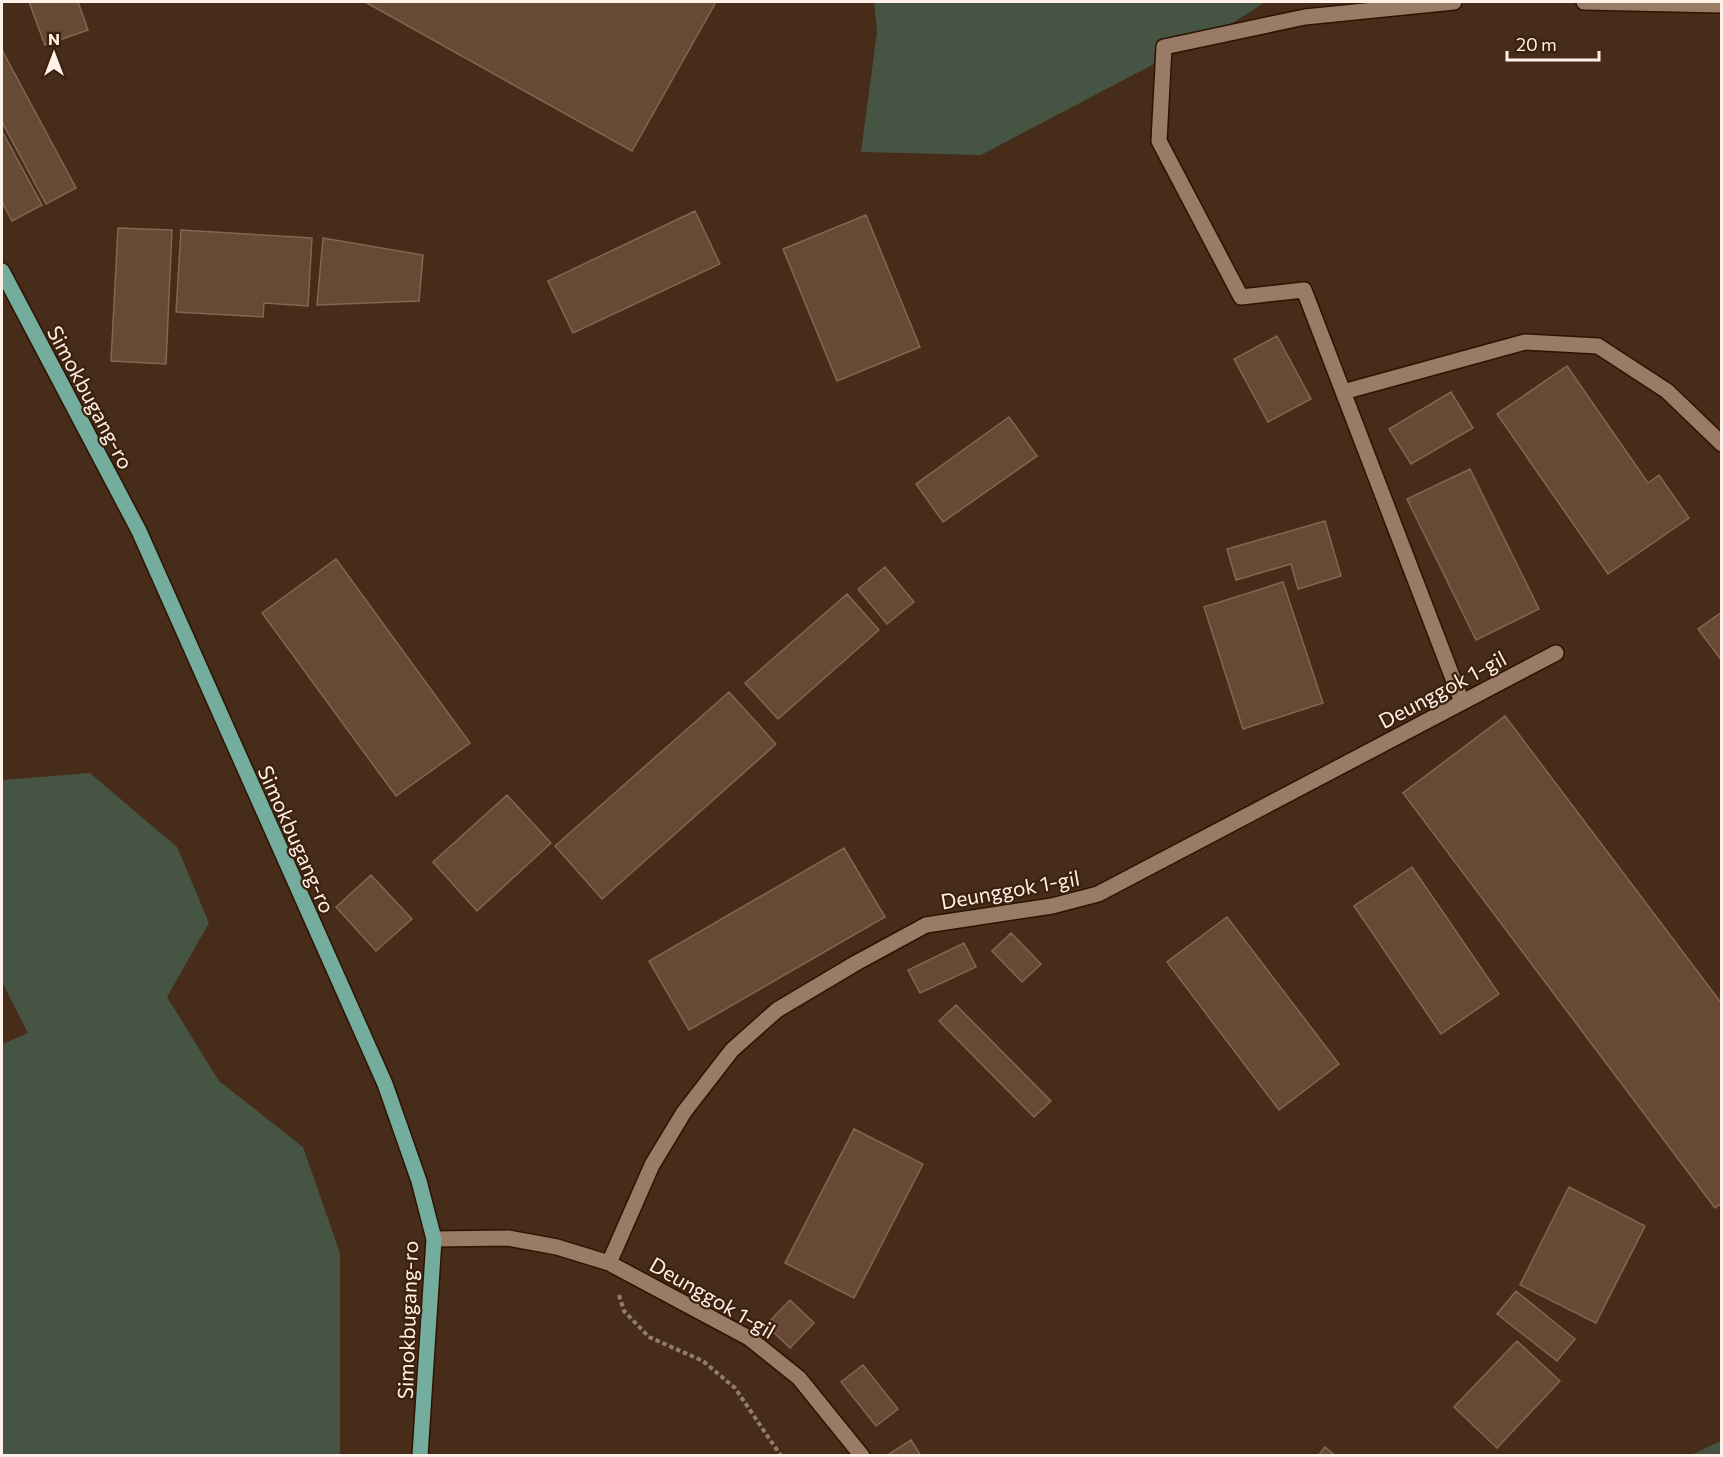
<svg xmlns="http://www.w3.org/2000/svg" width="1723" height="1457" font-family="Commissioner,sans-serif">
  <rect width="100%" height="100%" fill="#462c19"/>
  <path fill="#455443" d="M874 2H1265L1236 21 981 155 861 152 877 32Z
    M90 773 177 847 209 923 167 997 219 1081 303 1147 340 1253V1455H2V1044L28 1033 2 982V780Z
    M1721 1441V1455H1691Z"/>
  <path fill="#674a36" stroke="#846651" stroke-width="1.5" d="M29 2H78L88 30 45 45Z
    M365 2H716L632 151Z
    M2 50 76 188 46 204 2 122Z
    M2 131 42 205 12 221 2 202Z
    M695 211 720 264 573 333 548 281Z
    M866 215 920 347 837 381 783 249Z
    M118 228 172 230 166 364 111 361Z
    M181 230 312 238 308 306 264 303 263 317 176 312Z
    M323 238 423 255 419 301 317 305Z
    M1277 336 1311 399 1268 422 1234 359Z
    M1567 366 1648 483 1659 475 1689 518 1608 574 1497 414Z
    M1451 392 1473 428 1411 464 1389 429Z
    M1009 417 1037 456 943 522 916 484Z
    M1470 469 1539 609 1476 640 1407 499Z
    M1325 521 1341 576 1298 589 1291 564 1236 580 1227 549Z
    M336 559 470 743 396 796 262 613Z
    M885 567 914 602 887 624 858 589Z
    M1283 582 1323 703 1243 729 1204 607Z
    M847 594 879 630 778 719 745 683Z
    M1722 612V661L1698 629Z
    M729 692 776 744 602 899 555 846Z
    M1505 716 1722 1004V1203L1715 1208 1403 793Z
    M507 795 551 843 477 911 433 862Z
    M844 848 885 917 689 1030 649 961Z
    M1412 867 1499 994 1441 1034 1354 906Z
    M371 875 412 919 376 951 336 907Z
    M1227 917 1339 1064 1279 1110 1167 962Z
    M1011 933 1041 964 1022 982 992 951Z
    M964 943 976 967 920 993 908 970Z
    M956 1005 1051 1101 1034 1117 939 1021Z
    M854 1129 923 1164 854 1298 785 1263Z
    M1569 1187 1645 1226 1596 1323 1520 1285Z
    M1516 1291 1575 1339 1557 1361 1497 1314Z
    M790 1300 814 1323 790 1348 766 1325Z
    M1517 1341 1560 1381 1497 1448 1454 1407Z
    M863 1365 898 1409 876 1426 841 1382Z
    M911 1440 921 1456H886Z
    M1325 1447 1336 1456H1318Z"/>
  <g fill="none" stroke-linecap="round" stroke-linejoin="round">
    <g stroke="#2c1402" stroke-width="18">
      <path id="minor" d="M1454 2 1305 17 1164 47 1159 141 1241 297 1304 290 1462 702
        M1584 2 1722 5
        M1343 392 1525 342 1598 346 1667 391 1722 444
        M434 1239 508 1238 557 1247 609 1263 749 1338 799 1378 862 1456
        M609 1263 652 1165 684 1112 732 1050 777 1010 856 963 926 925 1052 906 1098 894 1556 653"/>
    </g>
    <g stroke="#2c1402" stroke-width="18">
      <path id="major" d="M2 271 139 531 385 1084 419 1181 434 1239 420 1456"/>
    </g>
    <path stroke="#927d6d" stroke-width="4" stroke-dasharray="4.5 3" stroke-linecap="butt" d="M619 1295 624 1311 649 1337 703 1361 735 1388 781 1456"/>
    <use href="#minor" stroke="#9a7b65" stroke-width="15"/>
    <use href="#major" stroke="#74ad9d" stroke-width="15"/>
  </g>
  <g text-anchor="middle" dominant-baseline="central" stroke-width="4.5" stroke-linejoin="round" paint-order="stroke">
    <g font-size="21" fill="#fff1e7" stroke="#3c220e">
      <text transform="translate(91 397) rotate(62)">Simokbugang-ro</text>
      <text transform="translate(1442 689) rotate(-28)">Deunggok 1-gil</text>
      <text transform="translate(297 839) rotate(66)">Simokbugang-ro</text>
      <text transform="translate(1010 889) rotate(-10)">Deunggok 1-gil</text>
      <text transform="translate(713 1297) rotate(30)">Deunggok 1-gil</text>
      <text transform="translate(407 1320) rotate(-88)">Simokbugang-ro</text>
    </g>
  </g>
  <rect width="1723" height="1457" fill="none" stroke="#fff1e7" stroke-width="6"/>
  <g transform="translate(54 54)" stroke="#3c220e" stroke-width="4.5" paint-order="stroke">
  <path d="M0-4.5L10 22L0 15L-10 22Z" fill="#fff1e7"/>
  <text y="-9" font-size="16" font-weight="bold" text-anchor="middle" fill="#fff1e7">N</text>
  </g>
  <path d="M1507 51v9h92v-9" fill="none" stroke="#fff1e7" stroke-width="3"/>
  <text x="1516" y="51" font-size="18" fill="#fff1e7" stroke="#3c220e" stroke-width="4.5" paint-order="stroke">20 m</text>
</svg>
